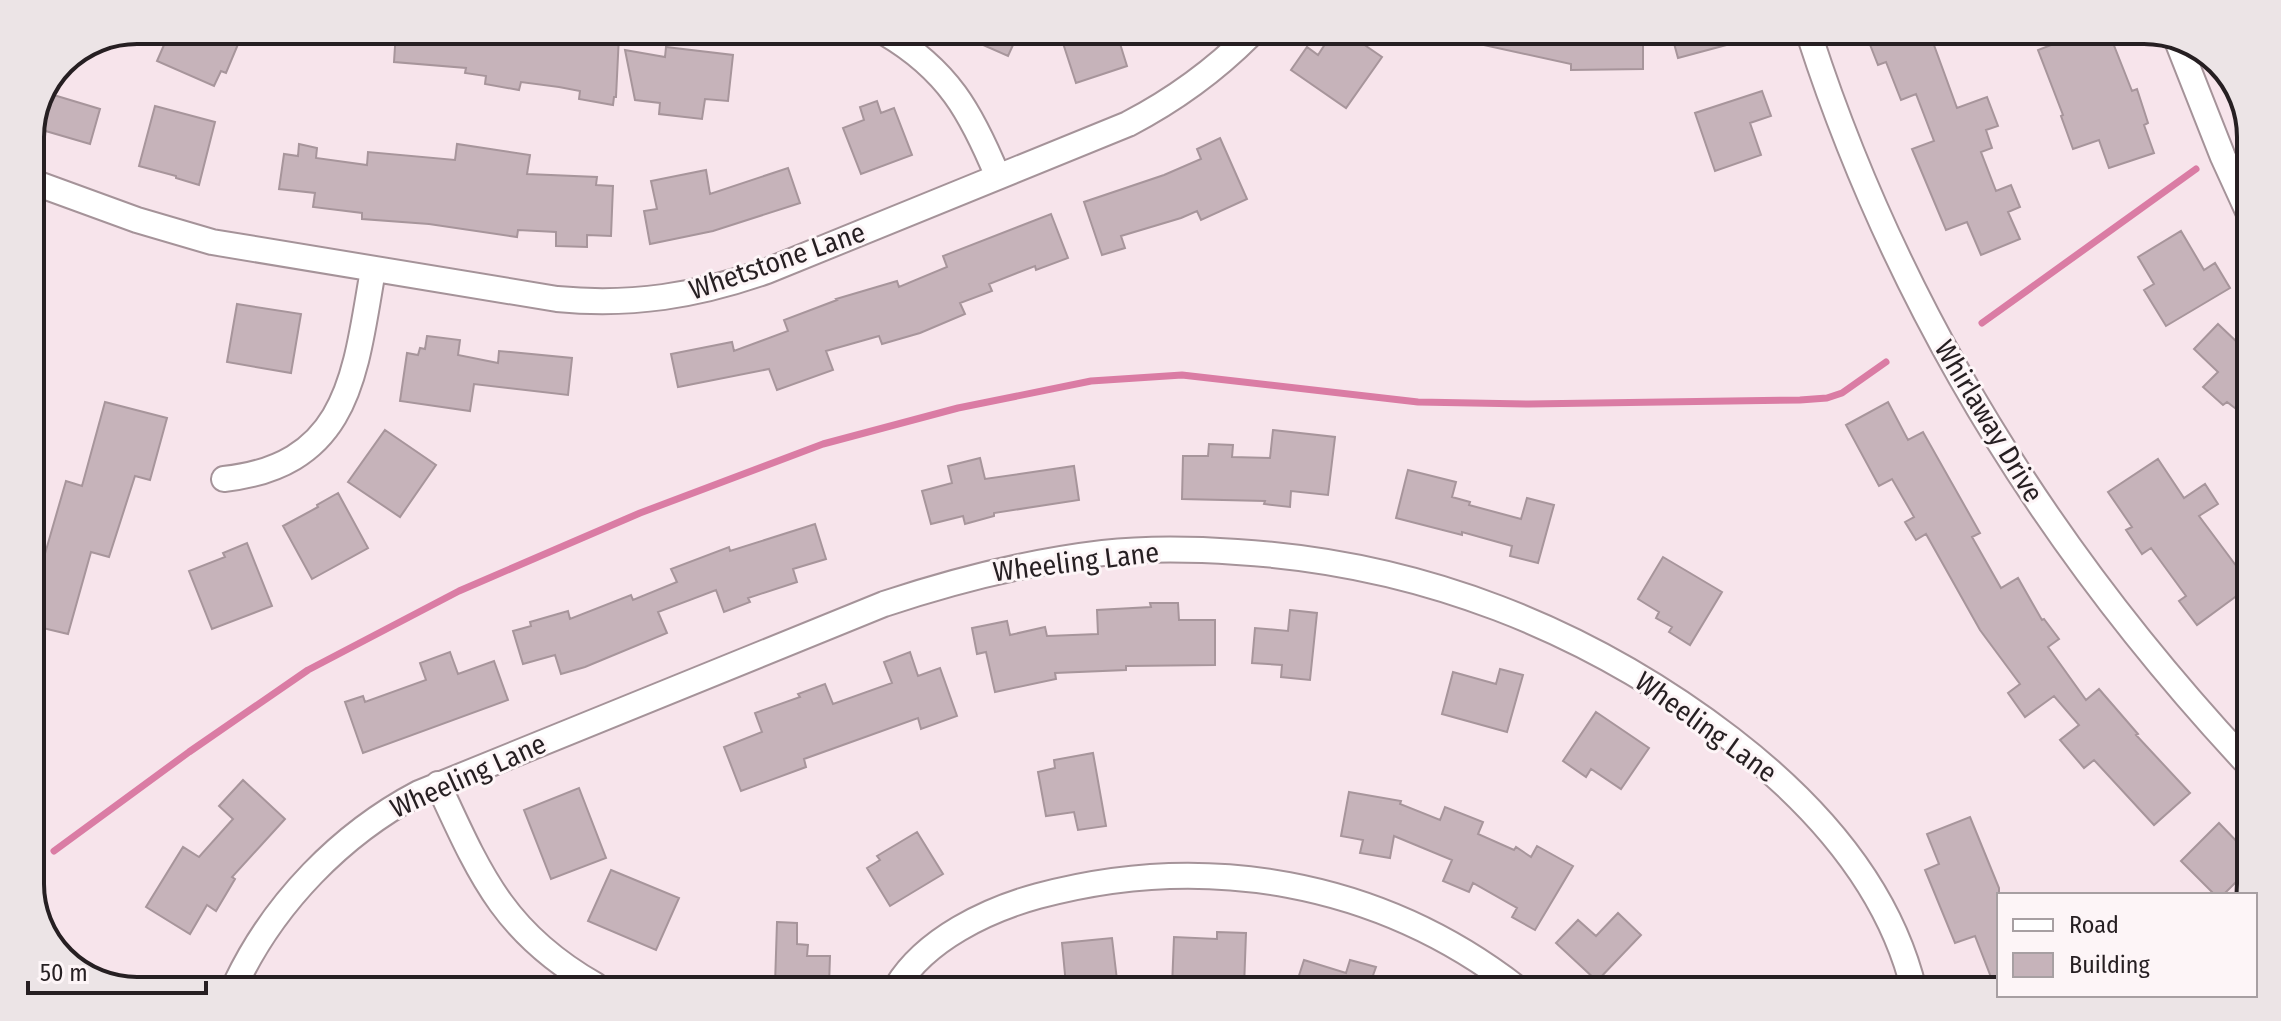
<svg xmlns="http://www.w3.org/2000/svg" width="2281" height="1021" font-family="'Fira Sans Condensed',sans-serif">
  <rect width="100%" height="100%" fill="#f7e4eb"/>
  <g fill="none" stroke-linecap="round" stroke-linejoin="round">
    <path stroke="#da7ca4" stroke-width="7" d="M1982 323 2196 169
      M54 851 189 752 308 670 459 591 640 513 823 444 958 408 1091 381 1182 375 1418 402 1529 404 1800 400 1827 398 1842 393 1886 362"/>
  </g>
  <path fill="#c6b3ba" stroke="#a7959b" stroke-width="2" d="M137 30H244L226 73 221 71 214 86 157 61 164 45 130 33Z
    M396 31 530 32V35L585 43 586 40H589L590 32 619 35 616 97H614L613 105 579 99 580 91 559 87 521 82 519 90 485 84 486 76 465 73 466 68 394 62Z
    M956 33 1007 34H1018L1008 56Z
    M1060 34H1117L1127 66 1076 83Z
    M1331 35H1350L1382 57 1346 108 1291 70 1307 47 1318 55Z
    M1480 35 1643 36V69L1571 70V64L1479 44Z
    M1672 36H1733L1734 43 1678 58Z
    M1867 37H1931L1957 108 1987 97 1998 126 1986 130 1992 148 1981 152 1996 191 2011 185 2020 207 2008 212 2020 239 1981 255 1967 222 1946 230 1912 149 1934 141 1916 94 1901 100 1886 62 1878 65Z
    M2069 38H2111L2132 91 2137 89 2148 123 2144 125 2154 153 2109 168 2099 140 2073 149 2061 116 2063 115 2038 50Z
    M666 47 733 55 728 101 705 99 702 119 659 114 660 103 635 100 625 50 665 57Z
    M1762 91 1771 116 1750 123 1761 155 1715 171 1695 113Z
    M47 93 100 109 90 144 32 127Z
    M877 101 881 113 894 108 912 155 861 174 843 128 864 120 860 107Z
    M155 106 215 122 199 185 176 178V176L139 166Z
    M1220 138 1247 199 1201 220 1197 211 1181 218 1121 236 1125 248 1102 255 1084 202 1164 175 1201 159 1197 149Z
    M299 144 317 148 316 158 367 165 368 152 455 160 457 144 530 155 527 174 597 177 596 185 613 186 611 236 587 235V247L556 246V232L518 230 517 237 429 224 362 219V213L313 207 315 193 279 189 284 154 298 156Z
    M788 168 800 203 713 231 650 244 644 211 657 209 651 181 706 170 710 194Z
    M1051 214 1068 258 1036 270 1035 266 989 284 992 291 960 303 965 314 920 333 882 344 879 336 826 351 833 370 777 390 769 369 678 387 671 354 732 342 734 351 788 331 784 320 837 300 836 299 897 281 899 287 947 267 943 256Z
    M2181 231 2204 270 2215 263 2230 288 2166 326 2144 290 2154 284 2138 257Z
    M237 304 301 314 291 373 227 362Z
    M2218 324 2238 343 2249 332 2248 418 2227 402 2223 405 2203 387 2218 372 2194 349Z
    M427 336 460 340 458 355 498 363 499 351 572 358 568 395 474 384 470 411 400 401 407 353 418 355 420 348 425 349Z
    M105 402 167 418 150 480 135 476 109 557 91 552 68 634 30 625V561L42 564 66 481 82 486Z
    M1888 402 1908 440 1923 432 1980 533 1972 537 2001 588 2018 578 2042 620 2044 619 2059 639 2048 647 2086 700 2099 689 2138 734 2136 735 2190 793 2154 825 2094 760 2084 768 2060 740 2079 725 2054 696 2025 717 2008 693 2020 684 1980 630 1926 534 1916 540 1905 522 1914 517 1892 479 1879 486 1846 425Z
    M385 430 436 465 400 517 348 482Z
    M1273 430 1335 437 1328 495 1291 491 1290 507 1264 504 1265 501 1182 499 1183 456H1208L1209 444 1233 445 1232 457 1270 458Z
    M980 458 985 479 1074 466 1079 500 994 513V516L965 524 963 516 931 524 922 491 952 483 948 466Z
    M2158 459 2184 498 2205 484 2218 504 2199 516 2246 579V589L2197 625 2179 601 2186 596 2151 548 2142 554 2126 530 2132 527 2108 492Z
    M1408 470 1456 482 1452 497 1470 502 1469 505 1521 519 1527 498 1554 505 1538 563 1510 556 1512 546 1462 532V535L1396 518Z
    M338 493 368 548 312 579 283 526 318 507 317 505Z
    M815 524 826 559 793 569 797 582 748 598 750 602 724 612 716 590 658 612 667 633 585 667 561 674 555 655 523 664 513 631 531 626 530 622 568 611 570 619 631 595 633 600 677 582 671 569 729 547 730 551Z
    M247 543 272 606 212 629 189 571 225 557 223 553Z
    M1663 557 1722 592 1690 645 1669 632 1672 627 1656 618 1659 612 1638 599Z
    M1150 603H1178L1179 620H1215V665L1126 666V670L1055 673 1056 679 995 692 986 652 977 654 972 628 1007 621 1010 635 1045 627 1047 636 1098 634 1097 610 1151 607Z
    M1290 610 1317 613 1310 680 1281 677 1282 665 1252 663 1255 628 1288 631Z
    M450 652 458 674 494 661 508 700 363 753 345 702 363 696 365 702 426 680 420 663Z
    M910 652 918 676 940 668 957 716 921 729 918 718 804 759 806 767 741 791 724 747 762 732 755 713 800 697 798 694 825 684 833 704 892 683 884 662Z
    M1500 669 1523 675 1507 732 1442 714 1453 672 1496 684Z
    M1596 712 1649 748 1621 789 1591 769 1586 777 1563 761Z
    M1093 753 1106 826 1078 830 1074 812 1046 816 1038 772 1055 768 1054 760Z
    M243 780 285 819 232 877 235 879 216 911 207 905 190 934 146 907 183 847 199 857 233 819 219 806Z
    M579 788 606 858 551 879 524 810Z
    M1349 792 1401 801 1400 804 1440 820 1445 807 1483 822 1478 834 1514 850 1516 847 1531 857 1537 846 1573 866 1535 930 1512 917 1517 908 1473 883 1469 892 1443 881 1452 860 1394 836 1390 858 1360 853 1363 840 1341 836Z
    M1970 817 1999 888V990H1996L1975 936 1955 943 1925 870 1939 864 1927 834Z
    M2219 823 2243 848V875L2223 895H2215L2181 861Z
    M917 832 943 874 890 906 867 868 880 860 877 856Z
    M611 870 679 898 656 950 588 921Z
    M1618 913 1641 935 1597 981 1556 943 1578 920 1596 936Z
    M777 922 797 923V944L808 945 807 956H830L829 986 775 985Z
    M1217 932 1246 933 1244 987H1172L1174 937 1217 939Z
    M1112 938 1117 980 1066 985 1062 943Z
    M1304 960 1346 973 1350 960 1376 967 1371 981 1379 983 1378 988H1295Z"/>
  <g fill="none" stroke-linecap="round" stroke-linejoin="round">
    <g stroke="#a59399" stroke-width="28">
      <path id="street" d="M885 33C948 70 971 112 998 177
        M1810 37C1899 311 2048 549 2244 760
        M2176 38 2223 157 2250 216
        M30 181 137 220 212 242 557 299C632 306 696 296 767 271L1128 124C1174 100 1214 71 1250 35
        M224 479C350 465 355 373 373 270
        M438 784C480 875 504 933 595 985
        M236 983C274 903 341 834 419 793L884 604C956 580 1027 562 1103 553 1147 548 1193 549 1237 552 1419 563 1586 628 1731 739 1814 803 1889 886 1914 990
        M897 986C926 939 987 910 1038 896 1205 851 1379 881 1517 988"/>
    </g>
    <use href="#street" stroke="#fff" stroke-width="24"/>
  </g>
  <g text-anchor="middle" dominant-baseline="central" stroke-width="6" stroke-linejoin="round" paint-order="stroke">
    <g font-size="28" fill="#261f22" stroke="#fdf5f7">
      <text transform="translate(777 261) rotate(-19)">Whetstone Lane</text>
      <text transform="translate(1989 421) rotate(59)">Whirlaway Drive</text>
      <text transform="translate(1076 562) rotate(-7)">Wheeling Lane</text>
      <text transform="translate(1706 727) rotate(36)">Wheeling Lane</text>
      <text transform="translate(468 776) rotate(-24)">Wheeling Lane</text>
    </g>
  </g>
  <path d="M0 0H2281V1021H0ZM137 44H2144A93 93 0 0 1 2237 137V884A93 93 0 0 1 2144 977H137A93 93 0 0 1 44 884V137A93 93 0 0 1 137 44Z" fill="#ece4e6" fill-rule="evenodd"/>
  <path fill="none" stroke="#261f22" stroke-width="4" d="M137 44H2144A93 93 0 0 1 2237 137V884A93 93 0 0 1 2144 977H137A93 93 0 0 1 44 884V137A93 93 0 0 1 137 44Z"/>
  <rect x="1997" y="893" width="260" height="104" fill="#fdf5f7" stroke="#a79fa2" stroke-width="2"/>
  <rect x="2013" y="919" width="40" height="12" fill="#ffffff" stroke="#a79fa2" stroke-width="2"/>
  <text x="2069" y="933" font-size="24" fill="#261f22">Road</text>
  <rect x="2013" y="953" width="40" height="24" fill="#c6b3ba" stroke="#a79fa2" stroke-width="2"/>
  <text x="2069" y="973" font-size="24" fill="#261f22">Building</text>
  <path d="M28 981v12h178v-12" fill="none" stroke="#261f22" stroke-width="4"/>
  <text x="40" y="981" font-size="24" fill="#261f22" stroke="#fdf5f7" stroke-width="6" paint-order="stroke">50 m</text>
</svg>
